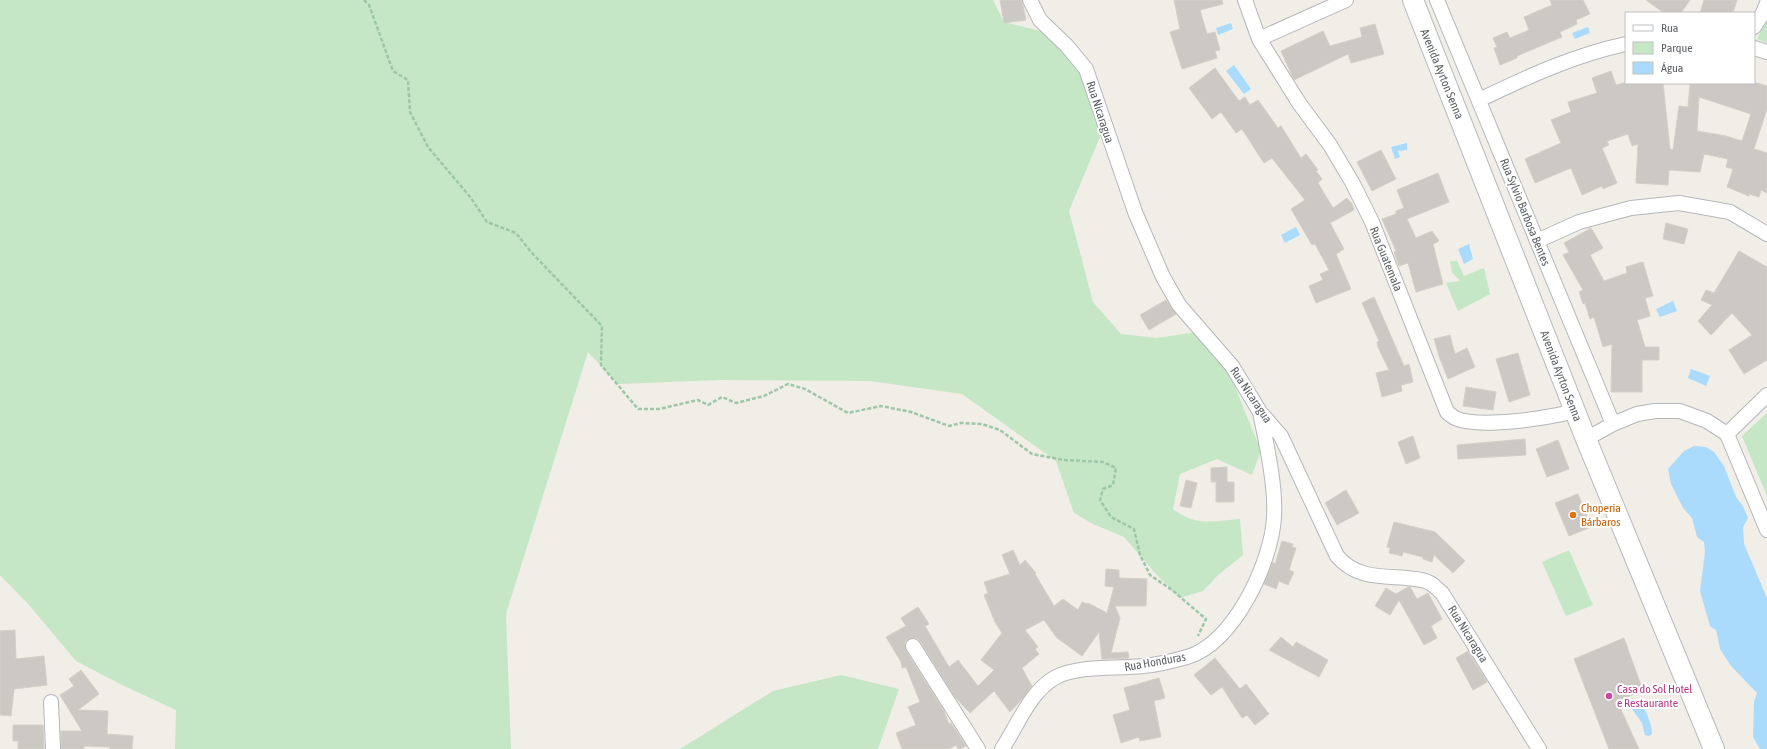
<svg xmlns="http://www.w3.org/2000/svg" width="1767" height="749" font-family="'Asap Condensed',sans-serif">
  <rect width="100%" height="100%" fill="#f0eee7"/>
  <path fill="#c5e7c5" d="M0 0H993L1004 22 1053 34 1091 80 1100 137 1069 211 1093 302 1121 334 1157 338 1196 332 1226 365 1261 451 1252 475 1217 459 1180 474 1173 509C1196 527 1213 521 1240 519L1243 555 1218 575 1203 591 1180 598 1156 574 1124 537 1093 524 1074 513 1056 461 962 394 870 381 720 380 618 384 588 352 506 614 511 749H175L176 710 120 684 76 661 29 605 0 575Z
    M1767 20V43L1757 39Z
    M1450 261H1457L1464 276 1484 268 1490 294 1458 311 1446 283 1460 281 1452 272Z
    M1767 413V496L1742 436Z
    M1569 550 1593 605 1566 616 1542 562Z
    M841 675 899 689 878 749H680L773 691Z"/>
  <path fill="#aadbfd" d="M1231 23 1233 29 1218 35 1216 28Z
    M1588 27 1590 33 1575 39 1572 33Z
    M1234 65 1251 89 1244 94 1226 71Z
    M1407 143V150L1398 151 1400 157 1395 159 1391 147Z
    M1296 227 1300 235 1285 243 1281 235Z
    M1469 244 1473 259 1464 264 1458 249Z
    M1673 301 1677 311 1660 317 1656 309Z
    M1691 369 1710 376 1706 386 1688 378Z
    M1694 446 1706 447 1714 452 1724 466 1736 497 1743 506 1748 518 1743 527 1744 544 1767 598V749H1760L1753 737 1754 702 1757 693 1731 666 1720 649 1716 630 1710 626 1700 591 1705 552 1704 542 1697 537 1692 518 1683 508 1671 484 1668 469 1684 451Z
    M1637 699C1644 703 1653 727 1652 734L1649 736 1645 735 1642 723 1632 709 1633 700Z"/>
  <path fill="#ccc9c4" stroke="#d5d0c5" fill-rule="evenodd" d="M1000 0H1022L1026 20 1004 23Z
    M1174 0H1222L1223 4 1200 10 1207 34 1215 32 1220 50 1215 51 1217 58 1182 69 1170 32 1180 29Z
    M1550 0H1583L1590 14 1576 20 1577 24 1560 32 1562 37 1517 56V58L1500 65 1494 48 1497 47 1493 38 1507 32 1510 38 1529 30 1524 17 1552 5Z
    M1646 0H1690L1681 13H1664Z
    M1704 0H1737L1733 13H1700Z
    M1375 24 1384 54 1351 63 1348 54 1294 80 1281 51 1323 31 1330 46 1362 37 1360 28Z
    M1215 68 1239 101 1245 97 1250 105 1258 100 1278 128 1281 126 1301 158 1306 154 1318 170 1316 171 1322 179 1318 183 1333 208 1347 198 1352 204 1354 210 1330 223 1344 249 1336 254 1351 289 1316 303 1309 286 1323 280 1320 274 1329 270 1315 244 1312 245 1291 209 1305 200 1272 158 1264 163 1242 129 1236 133 1221 112 1212 119 1189 88Z
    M1611 71 1616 85 1623 83H1663L1670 149 1673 150 1679 106 1688 107 1690 83H1757L1767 86V109L1754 149 1767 153V193L1761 190 1759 197 1749 194V196L1727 187 1733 169 1726 167 1728 159 1704 154 1700 172 1669 170 1668 185 1636 183 1638 144 1632 146 1628 134 1607 141 1609 145 1602 148 1617 183 1603 189 1602 186 1582 195 1571 168 1535 183 1525 159 1561 143 1551 120 1571 112 1568 102 1597 93 1592 78ZM1699 97 1751 114 1742 141 1726 136 1697 131Z
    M1381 150 1396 179 1372 191 1357 162Z
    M1438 173 1449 202 1407 219 1416 238 1432 231 1439 241 1433 244 1443 284 1416 292 1408 263 1399 266 1394 252 1396 251 1382 219 1396 214V211L1404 208 1397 190Z
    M1666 223 1688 229 1684 244 1663 239Z
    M1591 228 1603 248 1590 255 1604 281 1627 273 1626 267 1643 262 1653 296 1645 298 1650 316 1637 320 1645 347H1659V360H1642V392H1611L1612 344 1603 347 1594 317 1590 319 1585 303 1583 304 1579 292 1583 290 1563 255 1569 252 1564 243Z
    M1739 251 1767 267V360L1744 374 1729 350 1752 335 1732 313 1711 335 1698 321 1712 305 1701 300 1706 290 1714 293Z
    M1374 297 1404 366 1409 364 1413 382 1401 385 1402 391 1382 397 1376 373 1389 370 1378 347 1377 342 1379 341 1362 303Z
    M1166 300 1176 314 1149 330 1140 315Z
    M1450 335 1455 354 1467 348 1475 367 1448 379 1440 359 1434 339Z
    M1518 353 1530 395 1509 402 1496 359Z
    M1466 387 1496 392 1493 410 1463 406Z
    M1413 436 1420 458 1406 464 1398 442Z
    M1525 439 1526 455 1458 459 1457 445Z
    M1558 440 1569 469 1547 477 1536 449Z
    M1227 467V482H1234V502H1216V482H1211V468Z
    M1186 480 1197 483 1191 508 1180 506Z
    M1346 490 1359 513 1337 525 1325 503Z
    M1578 494 1591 527 1569 536 1555 503Z
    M1394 522 1435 532 1465 561 1453 573 1434 555 1432 562 1423 559V557L1403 552 1402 556 1389 553 1390 548 1387 547Z
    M1282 541 1293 544 1292 547 1296 548 1289 570 1294 572 1288 585 1279 581 1276 589 1264 584 1273 562 1275 564Z
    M1013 550 1020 565 1025 560 1036 573 1035 574 1054 606 1063 599 1078 610 1082 602 1087 604 1088 603 1107 613 1114 587 1105 586 1106 569 1119 570V578L1147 579 1146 606H1115L1120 618 1111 653 1128 652 1129 658 1102 659 1099 632 1082 656 1057 638 1044 620 1025 630 1038 647 1035 649 1039 654 1022 668 1032 686 1024 697 1010 712 994 691 970 713 954 696 920 641 917 638 909 639 905 642 906 651 944 711 949 724 951 723 966 746 960 749H958L956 745 949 749H902L896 733 916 725 908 707 920 702 906 667 902 668 901 662 886 637 906 626 901 618 918 607 929 624 925 626 949 667 958 660 978 686 994 670 981 660 1002 633 995 622 984 595 988 593 984 582 1010 574 1002 555Z
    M1408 587H1410L1417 599 1428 593 1442 619 1431 626 1437 638 1424 645 1399 600 1390 615 1375 606 1386 588 1396 594Z
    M15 630 16 659 44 656 47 685 14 689 11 716 0 715V631Z
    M1281 637 1293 647 1296 642 1328 660 1319 677 1269 650Z
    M1624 638 1643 691 1617 701 1639 749H1609L1574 659Z
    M1468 651 1487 682 1473 690 1456 658Z
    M1215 658 1240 689 1246 684 1269 714 1255 725 1247 715 1242 718 1222 687 1211 695 1194 675Z
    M81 670 99 694 78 710 108 711 107 734 133 736 132 749H110V747L84 746V749H61V731H82L60 695 74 686 69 679Z
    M1159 678 1165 698 1154 701 1161 737 1140 741 1139 737 1121 743 1113 715 1130 710 1124 688Z
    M13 725H43L44 749H18V741H13Z"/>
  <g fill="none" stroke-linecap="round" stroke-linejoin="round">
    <g stroke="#b4b7bb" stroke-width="16">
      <path id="minor" d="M1030 0 1040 20 1067 46 1086 69 1135 212 1163 277 1179 305 1232 366 1260 412 1281 436 1337 556C1356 578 1379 576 1406 578 1414 579 1423 579 1430 583 1434 585 1438 590 1442 593L1539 749
        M1245 0 1259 39 1299 103 1330 145 1352 182 1372 222 1447 412C1449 414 1452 416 1455 418 1479 429 1548 418 1575 411
        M1437 0 1613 424
        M1754 27 1763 13 1767 3
        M1259 39 1346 0
        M1754 48 1767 52
        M1479 100C1527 77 1574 55 1626 44
        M1537 241 1579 222 1631 208 1679 203 1730 212 1767 234
        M1727 434 1767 395
        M1586 439 1613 424 1637 414 1655 411H1680L1707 421 1727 434 1767 530
        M913 646 978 749
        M51 702 53 749
        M1002 749C1018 725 1030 691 1056 677 1079 665 1117 669 1143 666 1157 665 1173 661 1187 657 1234 644 1272 561 1274 517 1276 485 1266 443 1260 412"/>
    </g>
    <g stroke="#b5b9be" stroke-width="22">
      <path id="secondary" d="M1413 0 1586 439 1714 749"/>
    </g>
    <path stroke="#9ec7a9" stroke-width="2.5" stroke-dasharray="4 2" stroke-linecap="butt" d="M364 0 369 5 393 71 408 80 410 112 428 147 471 198 487 222 516 233 531 252 602 326 601 365 638 409H659L698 400 708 405 722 397 736 403 764 396 788 384 805 389 848 413 881 406 911 412 949 426 961 423 982 424 1000 430 1032 454 1064 460 1103 462 1116 468 1113 485 1103 489 1100 500 1111 517 1134 529 1140 555 1150 575 1172 590 1206 619 1198 636"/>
    <use href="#minor" stroke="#fff" stroke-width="14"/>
    <use href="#secondary" stroke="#fff" stroke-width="20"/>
  </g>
  <circle fill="#e8710a" stroke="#fff" stroke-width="1.5" cx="1573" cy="515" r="4"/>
  <circle fill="#d1479c" stroke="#fff" stroke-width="1.5" cx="1609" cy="696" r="4"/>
  <g text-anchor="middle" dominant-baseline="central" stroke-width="4" stroke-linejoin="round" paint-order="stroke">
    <g font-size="12" fill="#5e6267" stroke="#fff">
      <text transform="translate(1442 74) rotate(68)">Avenida Ayrton Senna</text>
      <text transform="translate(1100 112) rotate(72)">Rua Nicaragua</text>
      <text transform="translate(1525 212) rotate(68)">Rua Sylvio Barbosa Bentes</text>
      <text transform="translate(1386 259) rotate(68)">Rua Guatemala</text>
      <text transform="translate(1561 376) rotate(69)">Avenida Ayrton Senna</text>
      <text transform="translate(1251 395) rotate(56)">Rua Nicaragua</text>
      <text transform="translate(1468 634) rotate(58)">Rua Nicaragua</text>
      <text transform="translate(1155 662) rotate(-10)">Rua Honduras</text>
    </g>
    <g font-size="12" fill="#c56008" stroke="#fff" text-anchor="start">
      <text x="1581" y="508">Choperia<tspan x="1581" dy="14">Bárbaros</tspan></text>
    </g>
    <g font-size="12" fill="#b23c85" stroke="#fff" text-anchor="start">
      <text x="1617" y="689">Casa do Sol Hotel<tspan x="1617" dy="14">e Restaurante</tspan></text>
    </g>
  </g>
  <rect x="1625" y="12" width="130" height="72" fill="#ffffff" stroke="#bfc0c2"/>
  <rect x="1633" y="25" width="20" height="6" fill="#ffffff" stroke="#bfc0c2"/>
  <text x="1661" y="32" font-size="12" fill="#5e6267">Rua</text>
  <rect x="1633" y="42" width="20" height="12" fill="#c5e7c5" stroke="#bfc0c2"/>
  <text x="1661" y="52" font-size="12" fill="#5e6267">Parque</text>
  <rect x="1633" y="62" width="20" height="12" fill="#aadbfd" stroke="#bfc0c2"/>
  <text x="1661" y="72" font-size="12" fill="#5e6267">Água</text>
</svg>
